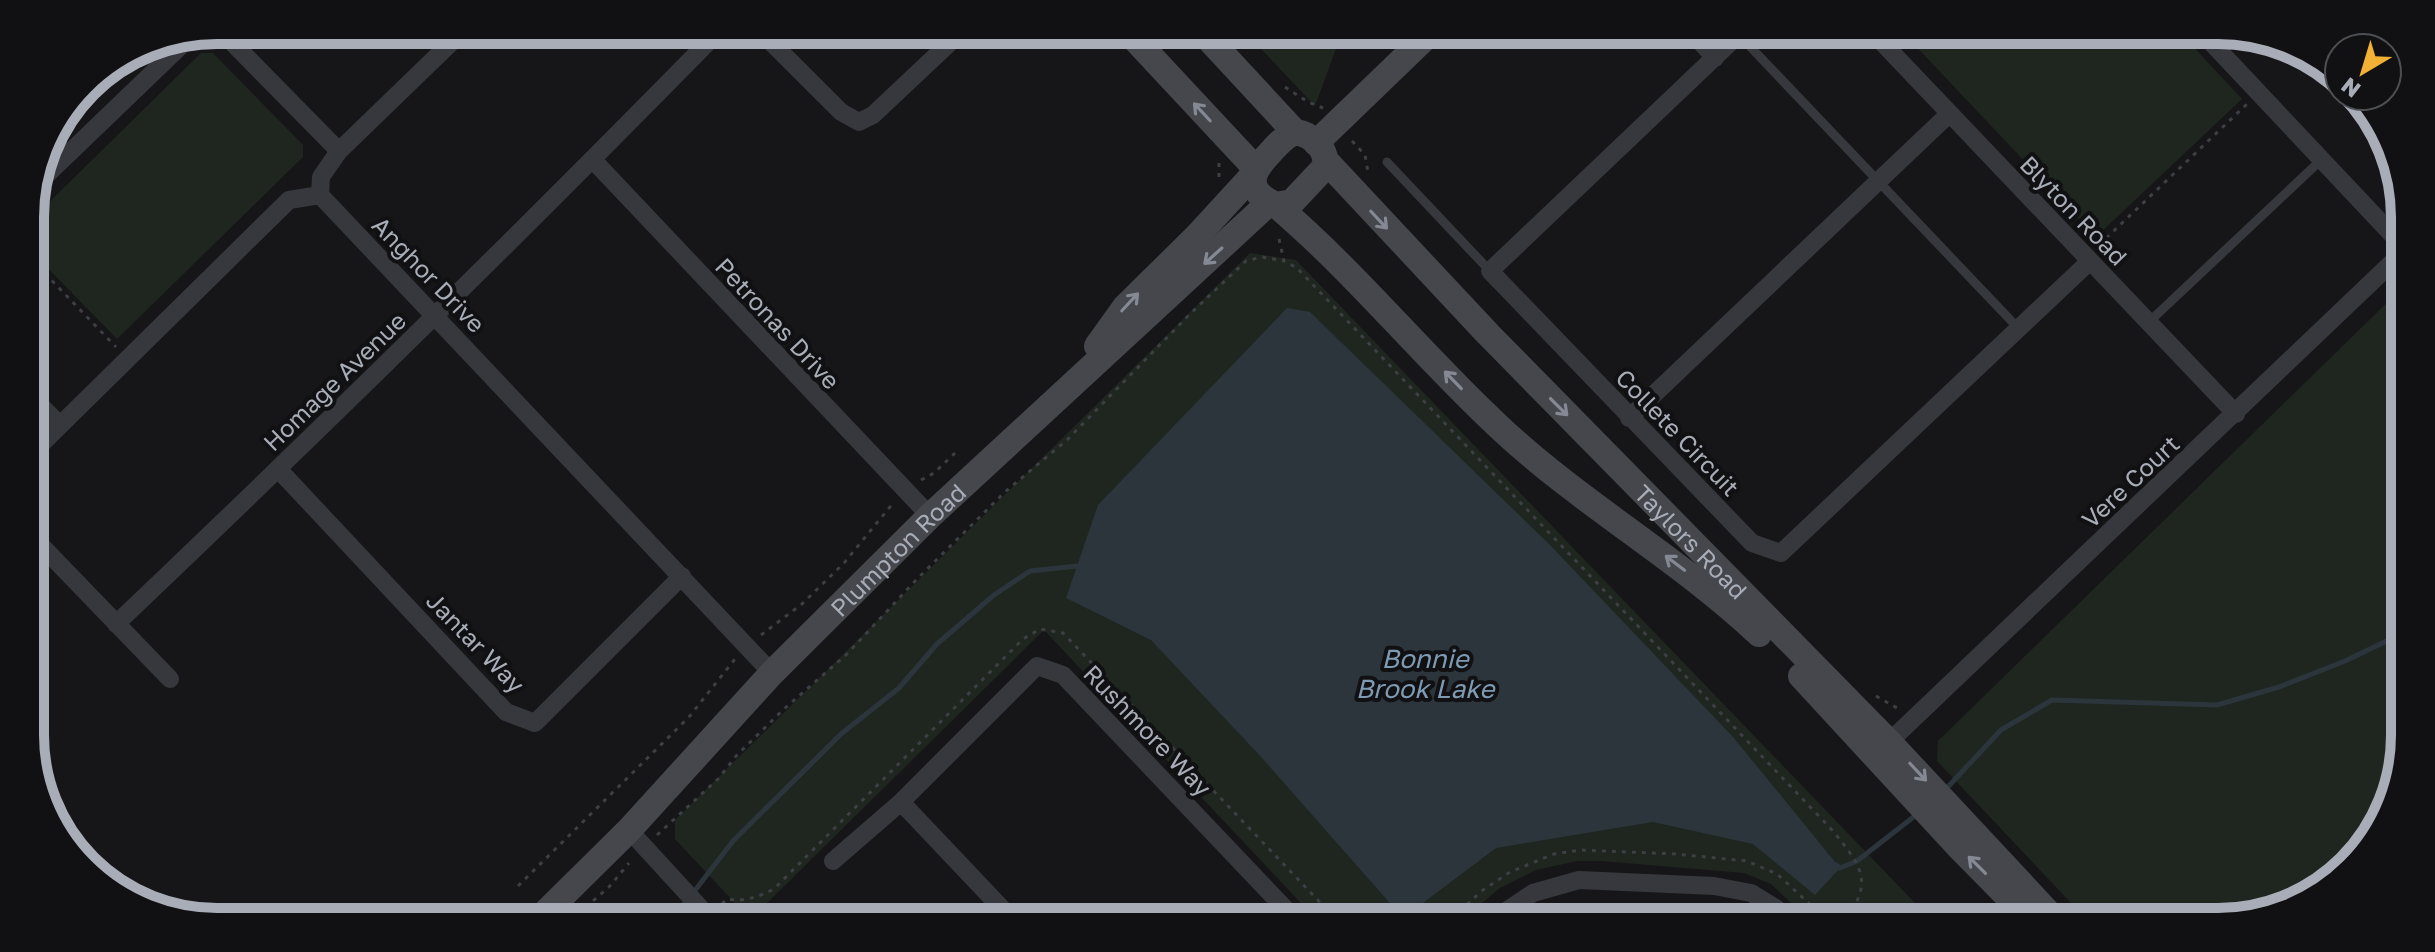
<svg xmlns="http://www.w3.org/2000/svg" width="2435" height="952" font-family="'Golos Text',sans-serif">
  <rect width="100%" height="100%" fill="#161618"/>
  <path fill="#1e261f" d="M1248 35H1341L1315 106Z
    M1908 38 2187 40 2242 99 2096 237Z
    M201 53H213L303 145V157L117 339 31 251V220Z
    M1250 253 1296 260 1917 905 1901 920H1809L1771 884 1744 873 1601 861H1577L1536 870 1500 888 1464 918 1314 917 1044 630 755 915H746L675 839V820Z
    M2402 288 2395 796 2332 884 2230 922 2088 921 1937 761 1938 741Z"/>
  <path fill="#2c353c" d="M1287 308 1310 312 1550 545 1733 737 1840 868 1815 895 1753 844 1653 822 1496 848 1403 918 1263 759 1151 640 1066 598 1098 505Z"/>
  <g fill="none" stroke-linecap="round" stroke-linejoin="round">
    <path stroke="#2c353c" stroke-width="5" d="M1945 790 2001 730 2052 700 2217 705 2279 687 2345 661 2397 636
      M1836 865 1840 868 1857 861 1916 815
      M693 893 733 841 841 734 899 688 937 644 994 595 1030 571 1077 566 1083 568
      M673 914 687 901"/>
    <path stroke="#3d3f44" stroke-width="3" stroke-dasharray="4 6" stroke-linecap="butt" d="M1285 87 1308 102 1323 108
      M1352 141 1365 155 1368 172
      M1219 177V161
      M1279 239 1284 261 1297 268 1833 831C1856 860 1875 879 1849 914L1856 920
      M2099 245 2247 104
      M31 259 116 347
      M921 480 934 473 955 453
      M761 635 802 604 844 563 894 502
      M1876 696 1897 708
      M657 835 718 779 737 755 784 709 847 654 916 580 1005 492 1068 439 1189 315 1246 261 1262 257 1284 261
      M518 886 689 717 735 659
      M722 904 727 899C744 902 758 897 774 889L1023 639 1040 629 1063 633 1334 917
      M578 914 609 887 629 863
      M1452 918 1483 890 1510 872 1554 854 1581 850 1675 854 1747 861 1777 874 1827 920
      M1843 920 1849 914"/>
    <path stroke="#37383d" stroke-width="9" d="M1741 37 2019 329
      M1387 162 1490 271
      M2150 321 2321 160"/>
    <path stroke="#37383d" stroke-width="18" d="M220 30 339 151
      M762 33 841 112 859 122 873 115 959 34
      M1696 37 1715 58
      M1736 37 1490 271 1752 543 1781 553 2089 262
      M1878 38 2236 414
      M2209 40 2403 246
      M593 160 930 516
      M36 185 192 35
      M320 195 321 177 339 151 463 31
      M31 396 60 425
      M1629 418 1949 114
      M32 453 289 200 320 195 772 673
      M279 470 506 712 535 723 682 576
      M32 536 170 679
      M116 624C320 430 521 233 718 32
      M1889 742 2402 253
      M629 830 707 915
      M833 861 901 802
      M1009 916 901 802 1037 666 1063 675 1293 917
      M1496 918 1533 893 1579 880 1714 886 1751 893 1777 909 1787 920"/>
    <g stroke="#45474d" stroke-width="26">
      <path d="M1130 34 1256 169"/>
      <path d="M1205 35 1295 132"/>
      <path d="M1295 132C1312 134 1330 151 1324 168L1292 202 1276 205C1246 191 1249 175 1269 154 1277 145 1284 137 1295 132Z"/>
      <path d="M1316 143 1427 36"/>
      <path id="s1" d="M1327 162 1488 334 1889 742 2056 921"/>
      <path d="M1276 205C1356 273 1421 354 1497 425 1578 502 1677 557 1759 634"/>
      <path d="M1097 346 1125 307 1197 236 1253 175"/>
      <path d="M1801 676 1957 845 2032 921"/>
      <path id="s2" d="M544 914 629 830 772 673 930 516 1270 202"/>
    </g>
  </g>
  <defs><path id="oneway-shaft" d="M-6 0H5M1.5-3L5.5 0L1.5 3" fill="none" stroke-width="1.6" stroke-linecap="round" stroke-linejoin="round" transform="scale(2)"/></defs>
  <g stroke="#858993">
    <use href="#oneway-shaft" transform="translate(1202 112) rotate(-133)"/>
    <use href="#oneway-shaft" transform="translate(1379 220) rotate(47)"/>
    <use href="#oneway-shaft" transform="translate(1213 256) rotate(138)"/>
    <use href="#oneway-shaft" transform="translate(1130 302) rotate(-47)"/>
    <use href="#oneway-shaft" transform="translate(1453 380) rotate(-134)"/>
    <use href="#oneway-shaft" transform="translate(1559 407) rotate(45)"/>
    <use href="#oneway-shaft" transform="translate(1675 563) rotate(-143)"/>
    <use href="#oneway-shaft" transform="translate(1918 772) rotate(47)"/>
    <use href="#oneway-shaft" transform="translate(1977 865) rotate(-135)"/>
  </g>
  <g text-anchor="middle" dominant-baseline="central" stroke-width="8" stroke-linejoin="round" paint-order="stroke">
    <g font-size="24" fill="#a8adb8" stroke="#111113">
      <text transform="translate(2074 210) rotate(46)">Blyton Road</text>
      <text transform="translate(429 274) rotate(46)">Anghor Drive</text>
      <text transform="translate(778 323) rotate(47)">Petronas Drive</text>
      <text transform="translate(334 381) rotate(-44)">Homage Avenue</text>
      <text transform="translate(1678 432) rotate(46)">Collete Circuit</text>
      <text transform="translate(2130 481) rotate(-43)">Vere Court</text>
      <text stroke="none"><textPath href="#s1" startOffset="526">Taylors Road</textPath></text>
      <text stroke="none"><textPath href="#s2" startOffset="508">Plumpton Road</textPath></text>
      <text transform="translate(476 642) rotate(46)">Jantar Way</text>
      <text transform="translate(1148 730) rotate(46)">Rushmore Way</text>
    </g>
    <g font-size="26" font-style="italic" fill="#7f9bb3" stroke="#111113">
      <text x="1425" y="658">Bonnie<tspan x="1425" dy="30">Brook Lake</tspan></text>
    </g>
  </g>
  <path d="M0 0H2435V952H0ZM217 44H2218A173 173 0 0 1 2391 217V735A173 173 0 0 1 2218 908H217A173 173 0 0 1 44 735V217A173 173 0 0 1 217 44Z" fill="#111113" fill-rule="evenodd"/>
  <path fill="none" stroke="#a8adb8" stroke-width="10" d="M217 44H2218A173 173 0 0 1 2391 217V735A173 173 0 0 1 2218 908H217A173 173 0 0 1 44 735V217A173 173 0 0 1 217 44Z"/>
  <g transform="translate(2363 72) rotate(218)"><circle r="38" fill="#111113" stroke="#4d4f55" stroke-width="2"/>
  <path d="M0-6L14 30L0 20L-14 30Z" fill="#f2b134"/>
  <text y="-12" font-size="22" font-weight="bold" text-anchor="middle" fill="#a8adb8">N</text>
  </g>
</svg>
